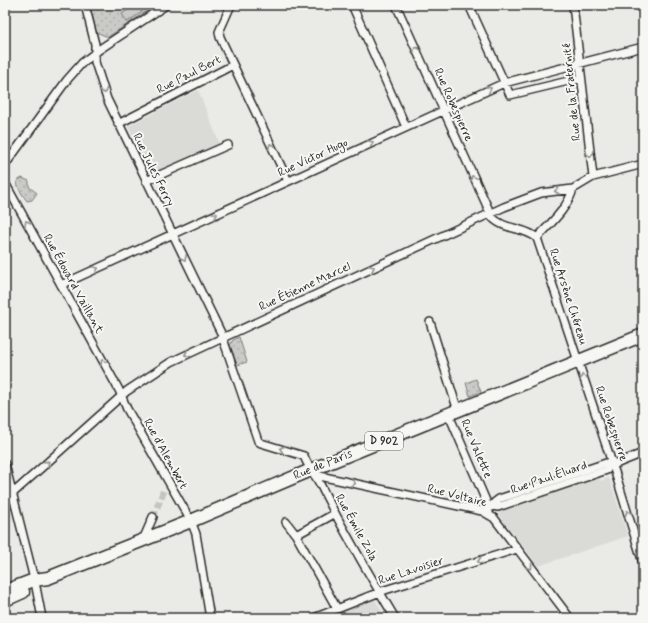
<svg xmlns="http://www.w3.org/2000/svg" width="648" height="623" font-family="Mynerve,sans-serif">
  <defs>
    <pattern id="green-dots" width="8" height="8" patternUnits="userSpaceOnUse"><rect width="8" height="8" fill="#cacac7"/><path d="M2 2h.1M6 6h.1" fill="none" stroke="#aeaeab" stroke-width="1.8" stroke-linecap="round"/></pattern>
  </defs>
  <rect width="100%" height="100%" fill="#eaeae6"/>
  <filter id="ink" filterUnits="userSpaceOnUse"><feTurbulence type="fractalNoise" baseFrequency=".025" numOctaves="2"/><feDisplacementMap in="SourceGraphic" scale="8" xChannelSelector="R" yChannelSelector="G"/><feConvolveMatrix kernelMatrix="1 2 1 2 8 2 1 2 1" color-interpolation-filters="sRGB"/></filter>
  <g filter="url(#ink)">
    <path fill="#dadad6" d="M198 90 221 147 153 176 136 145 137 144 128 126Z
      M599 477 601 481 609 478 628 536 538 566 499 515 500 510Z
      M375 600 386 618H328L331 617Z"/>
    <path fill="url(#green-dots)" stroke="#7a7a79" d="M90 5H156L108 37 96 32Z
      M22 178 29 181V187L37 193 32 200 27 201C23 196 17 187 17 181Z
      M239 337 247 362 237 365 230 345 233 340Z
      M476 379 481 392 470 396 466 383Z"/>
    <path fill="#cacac7" stroke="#7a7a79" d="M135 5H137L142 12 127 22 122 14Z"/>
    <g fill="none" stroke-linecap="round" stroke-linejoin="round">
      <path stroke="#c4c4c1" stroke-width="7" stroke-dasharray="7 3.5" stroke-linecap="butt" d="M153 517 164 490"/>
      <g stroke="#2b2b2b" stroke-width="10">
        <path id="street" d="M85 5 95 44V62L107 99 221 333 258 441 261 443 304 456C308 467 316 476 321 486 343 531 369 574 395 618
          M231 5 219 32 220 37 288 181
          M352 5 406 127
          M396 5 492 217C503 230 525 227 537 238
          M469 5 510 95 581 78
          M573 5 593 177
          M118 124 233 65
          M5 165 67 80 82 63 100 49 166 5
          M146 181 228 145
          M5 183 119 390 127 409 191 521 196 534 210 618
          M537 238 615 472 643 563
          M537 238C550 224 568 208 573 189
          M61 285 504 83 643 47
          M430 322 458 411
          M449 415 486 501 489 512
          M5 464 36 587 42 618
          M613 465 643 453
          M315 475 482 511 494 518 570 618
          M12 494 127 391 171 362 504 207 541 193 573 189 593 177 643 164
          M492 506 498 507 607 470V463
          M489 509 495 502 499 499 612 461
          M286 522 296 535 335 605 336 609
          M296 535 334 514
          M143 540 153 517
          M314 618 385 590 517 549"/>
      </g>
      <g stroke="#2b2b2b" stroke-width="15">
        <path id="primary" d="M5 591 34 580 48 578 191 521 311 470 643 335
          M5 600 23 592"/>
      </g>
      <use href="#street" stroke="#f6f6f2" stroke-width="7"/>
      <use href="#primary" stroke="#f6f6f2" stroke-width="12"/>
    </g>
    <defs><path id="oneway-chevron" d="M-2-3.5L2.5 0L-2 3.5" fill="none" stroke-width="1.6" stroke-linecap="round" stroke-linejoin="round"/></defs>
    <g stroke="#90908e">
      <use href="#oneway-chevron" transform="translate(416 49) rotate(-114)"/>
      <use href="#oneway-chevron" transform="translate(489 89) rotate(-25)"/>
      <use href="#oneway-chevron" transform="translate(104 91) rotate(73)"/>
      <use href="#oneway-chevron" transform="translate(371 143) rotate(-25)"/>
      <use href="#oneway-chevron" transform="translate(271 146) rotate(-115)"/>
      <use href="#oneway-chevron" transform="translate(590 155) rotate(84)"/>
      <use href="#oneway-chevron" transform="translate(473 178) rotate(-114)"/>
      <use href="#oneway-chevron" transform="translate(557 191) rotate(173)"/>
      <use href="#oneway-chevron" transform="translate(215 215) rotate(-25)"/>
      <use href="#oneway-chevron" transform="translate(27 223) rotate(-119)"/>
      <use href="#oneway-chevron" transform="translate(184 258) rotate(64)"/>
      <use href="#oneway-chevron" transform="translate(372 268) rotate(-25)"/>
      <use href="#oneway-chevron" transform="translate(96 269) rotate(-25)"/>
      <use href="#oneway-chevron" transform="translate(187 354) rotate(156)"/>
      <use href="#oneway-chevron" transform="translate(103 362) rotate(-118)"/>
      <use href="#oneway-chevron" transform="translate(583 377) rotate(-108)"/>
      <use href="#oneway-chevron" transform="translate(282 449) rotate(-164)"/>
      <use href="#oneway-chevron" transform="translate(47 463) rotate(-42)"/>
      <use href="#oneway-chevron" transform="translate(353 483) rotate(12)"/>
      <use href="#oneway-chevron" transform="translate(628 513) rotate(-107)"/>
      <use href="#oneway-chevron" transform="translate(480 561) rotate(163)"/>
      <use href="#oneway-chevron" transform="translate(530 567) rotate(52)"/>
    </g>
  </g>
  <g text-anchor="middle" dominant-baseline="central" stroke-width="4" stroke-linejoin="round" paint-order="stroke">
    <rect fill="#f6f6f2" stroke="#686867" stroke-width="1" x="365" y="432" width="38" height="18" rx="3"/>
    <g font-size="11" font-weight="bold" fill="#2b2b2b">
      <text x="384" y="441">D 902</text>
    </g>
    <g font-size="12" fill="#2b2b2b" stroke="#f6f6f2">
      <text transform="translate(189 75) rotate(-27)">Rue Paul Bert</text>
      <text transform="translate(572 92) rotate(-96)">Rue de la Fraternité</text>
      <text transform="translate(453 105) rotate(66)">Rue Robespierre</text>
      <text transform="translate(313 158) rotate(-25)">Rue Victor Hugo</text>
      <text transform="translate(153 170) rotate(64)">Rue Jules Ferry</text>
      <text transform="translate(73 284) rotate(61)">Rue Édouard Vaillant</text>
      <text transform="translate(305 287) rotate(-25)">Rue Étienne Marcel</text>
      <text transform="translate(568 297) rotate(72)">Rue Arsène Chéreau</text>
      <text transform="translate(611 424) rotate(71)">Rue Robespierre</text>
      <text transform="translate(476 449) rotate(67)">Rue Valette</text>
      <text transform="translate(165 454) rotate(61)">Rue d'Alembert</text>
      <text transform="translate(323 465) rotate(-22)">Rue de Paris</text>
      <text transform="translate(549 478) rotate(-19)">Rue Paul Éluard</text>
      <text transform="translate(457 496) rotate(14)">Rue Voltaire</text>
      <text transform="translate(356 528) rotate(61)">Rue Émile Zola</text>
      <text transform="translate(411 571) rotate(-18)">Rue Lavoisier</text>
    </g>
  </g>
  <rect width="648" height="623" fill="none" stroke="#f6f6f2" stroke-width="20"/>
  <rect x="10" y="10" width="628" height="603" fill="none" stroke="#2b2b2b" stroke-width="1.5" filter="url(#ink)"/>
</svg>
